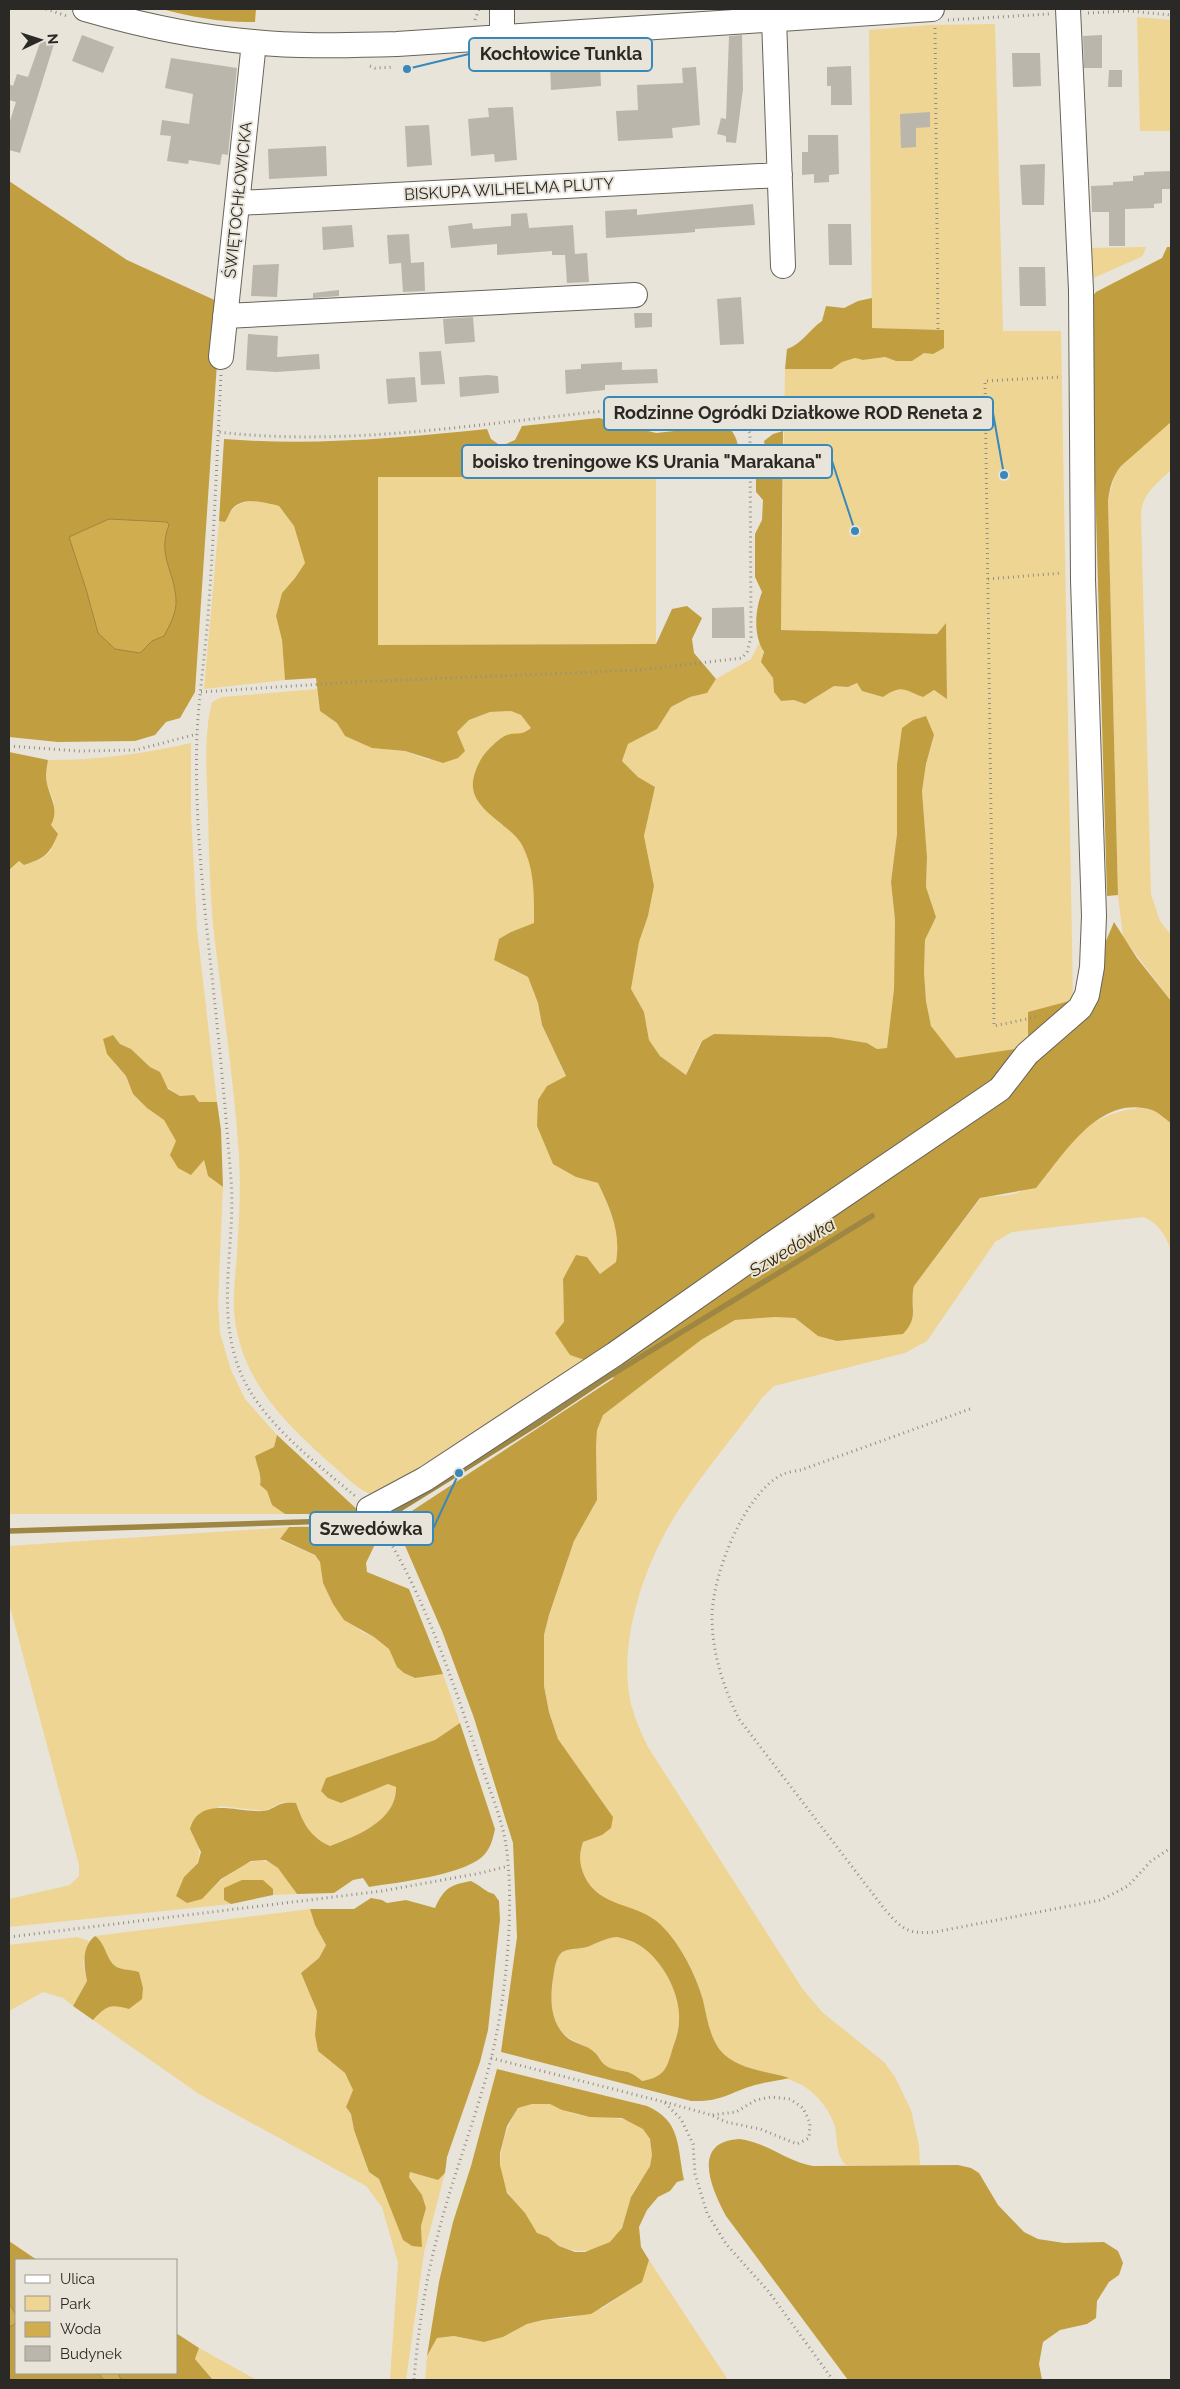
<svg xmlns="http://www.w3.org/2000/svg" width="1180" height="2389" font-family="Raleway,sans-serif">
  <rect width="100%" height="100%" fill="#e9e4d9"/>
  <path fill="#eed594" d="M1137 17 1171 20V131H1140Z
    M995 24 1003 331H1061L1073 1000 1028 1047 956 1059 931 1026 926 1001 924 972 925 940 936 917 926 887 927 857 922 791 926 764 934 736 926 716 897 765V834L891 882 895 920 894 989 887 1048 877 1049 867 1043 809 1036 701 1041 686 1075 660 1056 649 1040 644 1012 631 989 639 942 648 916 654 886 644 836 655 787 638 777 622 761 628 744 657 729 671 707 690 697 707 693 716 679 751 659 759 643C766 654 764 669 773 678L774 692 781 701 794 700 805 704 834 686 848 687 857 683 862 691 883 697 895 689 906 688 914 694 933 690 947 698 946 623 937 634 781 630 785 369H832L842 362 855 358 863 360 885 357 896 361 944 348V330L872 328 869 30 929 25Z
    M1146 247 1143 255 1139 258 1091 279 1084 248Z
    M1171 422V470C1156 485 1143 492 1141 514L1151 894 1160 921 1171 935V1001L1123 937 1118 895 1108 501 1115 473 1126 459Z
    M377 477H656V644L378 645Z
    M257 501 279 506 294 526 305 563 295 578 282 593 276 616 282 640 285 680 204 689 219 521 225 522C235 504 237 503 257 501Z
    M317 689 320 711 337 723 345 736 372 748 405 751 429 760 460 741 457 732 469 720 490 712 511 711 521 715 531 728 524 734 507 735 480 805C493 817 511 829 521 843 537 866 534 897 534 924L511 932 512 970 528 977 538 1003 542 1025 566 1077 547 1086 576 1177 598 1183C611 1210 621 1233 616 1262L600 1274 587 1257 563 1279 564 1322 570 1355 593 1363 377 1497C360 1492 346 1477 332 1465 290 1427 249 1389 237 1332 231 1306 235 1280 237 1254 239 1221 241 1189 239 1156 234 1081 223 1008 214 934 210 894 209 853 208 813 207 777 203 737 212 702L222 697Z
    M191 743V813L197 929 217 1102H199L194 1095 180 1096 168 1088 159 1072 150 1067 131 1049 120 1044 113 1035 115 1064 126 1076 133 1094 147 1108 164 1120 176 1141 204 1160 208 1176 223 1187 218 1303 220 1333 231 1370 245 1399 277 1435 274 1447 255 1456C257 1467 262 1474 260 1485L267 1491 272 1505 285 1514H9V870L19 861 24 865 41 859 51 851V825L54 802 46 782 48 760C98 760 142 754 191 743Z
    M1139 1108 1153 1110 1171 1123V1250C1166 1236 1158 1222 1143 1217L1012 1232 995 1242 927 1341 905 1353 774 1386 762 1398C735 1435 705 1470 680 1508 645 1561 617 1641 631 1704 635 1719 641 1733 648 1747L802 1988 822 2012 884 2062 895 2077 911 2110 919 2146 920 2165H846C835 2154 838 2141 835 2127 831 2113 820 2098 809 2090 784 2070 741 2077 720 2050 709 2035 707 2017 703 2000 696 1974 682 1947 663 1928 640 1904 599 1909 584 1875 579 1863 579 1854 583 1842L602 1834 613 1817 558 1739 549 1712 544 1686V1635L549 1615 574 1541 597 1500 596 1447 597 1430 603 1414 701 1340 735 1320 775 1317 795 1318 818 1336 914 1308 911 1299 914 1286 981 1198C993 1195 1010 1197 1022 1191 1047 1180 1053 1162 1070 1143 1089 1122 1111 1111 1139 1108Z
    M289 1527 280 1540 314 1555 320 1562 323 1583 333 1604 362 1632 374 1637 389 1649 397 1667 404 1673 415 1678 443 1674 460 1723 435 1740 326 1778 321 1791 372 1790 388 1784 396 1787C397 1821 357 1836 329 1846 310 1836 303 1823 296 1804L283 1802 264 1811 220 1806 190 1829C213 1868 188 1862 176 1896L201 1899C219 1882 254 1844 279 1869 286 1876 291 1886 297 1894L273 1895V1889L224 1900 231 1904 9 1927V1899L70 1885 79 1876V1865L9 1603V1546Z
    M310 1909 315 1925 326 1945 319 1958 301 1973 317 2011 315 2035 318 2051 345 2073 353 2090 346 2107 351 2114 354 2130 369 2172 379 2179 385 2195 412 2246H422L421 2226 426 2208 422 2195 409 2176 410 2172 438 2180 445 2173 424 2253 406 2380H390L398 2263 382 2207 366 2186 199 2094 93 2020 103 2009 114 2005 139 1972C133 1970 125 1970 119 1968 106 1962 106 1944 95 1936Z
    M77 1937 89 1941 83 1963 87 1981 73 2006 63 1998 43 1992 9 2011V1945Z
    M617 1937C625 1939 633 1941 639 1945 662 1959 681 1994 679 2021 679 2030 676 2039 673 2047 667 2068 665 2077 642 2081 626 2067 624 2074 608 2067 600 2063 600 2056 593 2051 586 2045 577 2043 569 2038 548 2023 550 1995 554 1972 559 1940 572 1954 592 1945 601 1941 607 1938 617 1937Z
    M532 2104C537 2104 545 2102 551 2104 559 2107 566 2112 575 2114 605 2121 652 2109 652 2154 652 2172 636 2183 631 2198 626 2211 625 2226 616 2237 602 2252 578 2255 560 2246 556 2244 552 2239 548 2237 545 2235 540 2235 537 2233 532 2229 521 2209 515 2202 490 2174 501 2136 518 2108Z
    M649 2260 728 2380H425L427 2356 437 2338 454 2336 484 2342 503 2337 527 2324 544 2320 570 2318 603 2308 641 2282Z
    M199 2348 257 2380H213L195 2359Z"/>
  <path fill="#c19f40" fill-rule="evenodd" d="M162 9H256L255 22C224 23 192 17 162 9Z
    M9 181 127 260 221 303 195 692 180 718 166 722 155 735 135 741 58 742 9 737Z
    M1167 247H1171V422L1121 466C1112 477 1110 487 1108 501L1118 895 1107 896 1090 307 1092 297 1096 292 1162 258Z
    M872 298V328L944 330V348L933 354 924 353 912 361H896L885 357 863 360 855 358 842 362 832 369H785L787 349C802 344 809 330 822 321L826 306 844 308 858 301Z
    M599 418 656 433 710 427 731 430C741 443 739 454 732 469L722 473 716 463 706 453C684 454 661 449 656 477H378V645L656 644 672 609 687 606 702 618 692 639 694 653 716 679 707 693 690 697 671 707 657 729 628 744 622 761 638 777 655 787 644 836 654 886 648 916 639 942 631 989 644 1012 649 1040 660 1056 686 1075 702 1041 714 1034 830 1037 867 1043 877 1049 887 1048 894 989 895 920 891 882 897 834V765L902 728 913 720 926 716 934 735 926 764 922 791 927 857 926 887 936 917 925 940 924 972 926 1001 931 1026 956 1058 1028 1047V1012L1073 1000 1103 948 1114 922 1137 958 1171 1001V1123C1165 1119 1158 1112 1152 1110 1099 1093 1063 1156 1036 1188L980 1198 914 1286C909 1307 920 1316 903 1334L837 1341 818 1336 795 1318 775 1317 735 1320 701 1340 603 1415 597 1430 596 1447 597 1500 574 1541 549 1615 544 1635V1686L549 1712 558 1739 613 1817 611 1828 602 1835 583 1842C579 1854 579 1863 584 1875 599 1909 638 1902 661 1925 681 1945 695 1973 703 2000 707 2017 709 2035 720 2050 736 2070 768 2071 789 2078 778 2081 766 2082 755 2085 728 2093 722 2102 691 2101L501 2052 517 1937 513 1843 474 1718 442 1631 403 1541 392 1524 614 1378 593 1363 570 1355 555 1333 564 1322 563 1279 576 1255 587 1257 600 1274 616 1262C621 1233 611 1210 598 1183L576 1177 553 1164 537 1126 538 1100 547 1086 566 1076 542 1025 538 1003 528 977 494 960 499 939 511 932 534 923C534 896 535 869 522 845 509 822 465 809 474 776 477 766 481 757 489 749 493 745 501 737 507 735 518 731 520 737 531 728L521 715 511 711 490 712 469 720 457 732 465 751 458 758 443 763 405 751 372 748 345 736 337 723 320 711 316 678 285 680 282 640 276 616 282 593 295 578 305 563 294 526 279 506C266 503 244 496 233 508 230 511 228 518 225 522L219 521 224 439C314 446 398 438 487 429L491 439 501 446 515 440 522 426ZM617 1937C625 1939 633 1941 639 1945 662 1959 681 1994 679 2021 679 2030 676 2039 673 2047 667 2068 665 2077 642 2081 626 2067 624 2074 608 2067 600 2063 600 2056 593 2051 586 2045 577 2044 569 2039 548 2023 550 1995 554 1972 559 1940 572 1954 592 1945 601 1941 607 1938 617 1937Z
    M783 431 781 630 937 634 946 623 947 699 934 690 923 697C903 690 903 684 883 697L862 691 857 683 848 687 834 686 805 704 794 700 781 701 774 692 773 678 761 662 764 652C753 635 755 610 762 592L755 577V534L762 520 763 500 756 492V467L764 464 766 453 764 441 773 434Z
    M9 752 48 760C47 767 45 777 47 784 51 800 59 809 51 825L58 834C49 855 45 858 24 865L19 861 9 870Z
    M113 1035 120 1044 131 1049 150 1067 160 1072 168 1089 180 1096 194 1095 199 1102H217L221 1130 223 1187 208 1176 204 1160 191 1175 178 1168 170 1155 176 1141 164 1120 147 1108 133 1094 126 1076 107 1054 103 1039Z
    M277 1435 362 1514H285L272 1505 267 1491 260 1485C262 1474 257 1467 255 1456L274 1447Z
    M363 1526 371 1531 377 1540 366 1563 367 1572 409 1589 443 1674 415 1678 404 1673 397 1667 389 1649 374 1637 344 1620 333 1604 323 1583 320 1562 315 1555 280 1539 289 1527Z
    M460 1723 495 1829C493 1839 490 1850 482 1857 459 1876 399 1882 369 1887L363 1878 353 1880 334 1893 297 1894 278 1868 266 1860 251 1861 221 1879 202 1899 187 1903 176 1896 184 1877 198 1863 201 1852 190 1829C199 1795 239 1813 263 1811 277 1809 276 1801 296 1803 303 1823 310 1837 330 1846 356 1836 397 1821 396 1787L388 1784 341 1803 328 1798 321 1791 326 1778 435 1740Z
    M242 1880H263L273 1889V1895L231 1904 224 1900V1888Z
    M471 1881C480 1885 485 1892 494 1894L499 1901 500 1920 488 2030 480 2062 447 2157 445 2173 438 2180 410 2172 409 2177 422 2195 426 2208 421 2226 422 2247 412 2246 403 2240 379 2179 369 2172 354 2130 351 2114 346 2107 353 2090 345 2073 318 2051 315 2035 317 2011 301 1973 319 1958 326 1945 315 1925 310 1909H354L371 1898 382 1900 387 1903 406 1900 435 1908C444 1888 450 1885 471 1881Z
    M95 1936C107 1944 106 1963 119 1968 125 1970 133 1970 139 1972L143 1988 142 1999 129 2009C110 2004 107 2005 93 2020L73 2006 87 1981C84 1966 81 1947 95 1936Z
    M497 2069 647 2106C682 2121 677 2148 684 2180L677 2182 670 2191 658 2197 647 2210 639 2227 641 2247 649 2260 642 2282 591 2314 543 2320 527 2324 503 2337 484 2342 454 2336 437 2338 427 2356 439 2282 453 2222 471 2166ZM532 2104H550L562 2110 590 2117 622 2118 643 2129 650 2139 652 2155 650 2166 631 2197 622 2228 610 2242 585 2252H575L559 2246 548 2237 537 2233 525 2213 507 2193 500 2165V2153L507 2126 518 2108Z
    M739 2139C767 2142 787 2162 813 2166L958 2165 971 2168 979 2173 998 2205 1024 2232 1038 2239 1064 2243 1104 2242 1118 2251 1123 2263 1119 2275 1109 2282 1097 2301 1096 2318 1087 2324 1060 2330 1043 2342 1039 2364 1042 2380H848L726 2216C711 2188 691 2142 739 2139Z
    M9 2241 37 2260H16V2315L9 2303Z
    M16 2318V2373H98L104 2380H9V2327L15 2324Z
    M176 2333 199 2348 195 2359 213 2380H121L118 2373H176Z"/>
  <path fill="#d0ae50" stroke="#9e8643" d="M109 519 167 522 169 525C157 555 174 570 176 599 177 612 170 625 164 636L152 641 140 653 115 649 98 633 86 589 69 537Z
    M9 2303 16 2315 15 2324 9 2327Z
    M98 2373H118L121 2380H104Z"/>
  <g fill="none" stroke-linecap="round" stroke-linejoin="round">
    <path stroke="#9e8643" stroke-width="5.5" d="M9 1531 366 1520 387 1517 537 1424 603 1380 872 1216"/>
  </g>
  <path fill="#bab6ab" d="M82 35 114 47 103 73 72 61Z
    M742 35 743 89 736 143 726 142V136L717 134 721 118 726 119 729 36Z
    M1102 35V68H1084L1083 36Z
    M41 40 54 44 20 153 9 150V124L16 102 9 100V84L13 86 17 74 28 77Z
    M1012 53H1040L1041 86 1013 87Z
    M171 58 237 68 228 155 222 154 220 165 189 160 188 164 167 161 171 136 160 135 162 120 189 124 193 94 165 88Z
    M600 62 601 86 551 90 550 65Z
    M851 66 852 105H831V86H827V67Z
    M696 67 700 125 672 128 673 138 618 141 616 111 638 110 637 85 683 83 682 68Z
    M1109 70H1122V87H1108Z
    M513 107 517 160 495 162 494 154 471 156 468 119 489 117 488 108Z
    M930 112V127L916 128V147L901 148 900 114Z
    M429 125 432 165 407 167 405 126Z
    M808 135H838L839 174 829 175V182L814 183V174L802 175V152H808Z
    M326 146 327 176 269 179 268 149Z
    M1045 164 1044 205H1022L1020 165Z
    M1171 171V189H1162V203L1154 204V208L1125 209V246H1109V212H1092L1091 186 1113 185V182L1133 181V176L1144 175V172Z
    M753 204 755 225 695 229V232L685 233 606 238 605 211 637 209V215Z
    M527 213 529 228 573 225 575 254 587 253 589 282 567 283 565 255H552V251L497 255V244L451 248 448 226 472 223 473 229 511 226V214Z
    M828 224H851L852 265H829Z
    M352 225 354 247 323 250 322 227Z
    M409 234 411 263 424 262 425 291 403 292 401 263 389 264 387 235Z
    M279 264 277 297 251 296 253 265Z
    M1019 267H1045L1046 306H1020Z
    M339 290V296L313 298V293Z
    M741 297 744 344 720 345 717 299Z
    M634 313H652V327L635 328Z
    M473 317 475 342 445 344 443 319Z
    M248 334 278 336 277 357 319 354 320 369 276 372 246 370Z
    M441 351 445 384 421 385 419 352Z
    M622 362V370L657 369 658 383 605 385V390L566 394 565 370 581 369V364Z
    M488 375 498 376 499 393 460 397 459 377Z
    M415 377 417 402 388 404 386 379Z
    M744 607 745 638H712V608Z"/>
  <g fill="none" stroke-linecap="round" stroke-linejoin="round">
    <g stroke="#676359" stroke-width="26">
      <path id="minor" d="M85 9C140 25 196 37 253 42 301 47 349 45 397 44L932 9
        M502 9V38
        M774 19 783 266
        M238 203 780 175
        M225 316 635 295
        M221 357 254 42
        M369 1509 425 1479 615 1354 769 1246 1000 1089 1027 1054 1080 1008 1087 995 1092 967 1094 916 1083 580 1081 290 1068 9"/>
    </g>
    <path stroke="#918e86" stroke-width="3" stroke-dasharray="1 4" stroke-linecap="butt" d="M46 9 67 16
      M1088 13 1129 11 1171 15
      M475 20 479 9
      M948 20 1049 14
      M935 28 938 330
      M370 66 375 68 393 67
      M221 375C217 456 214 536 208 616 205 655 199 695 197 734 194 818 204 903 213 986 220 1050 226 1115 231 1179 236 1242 216 1305 238 1366 256 1418 314 1461 355 1496
      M988 579 1062 573
      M201 692 354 682 640 670 742 658 747 652 751 637 750 433 745 421 738 417 657 418 637 414 604 411C476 424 347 447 218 432
      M9 746 79 751 136 750 197 734
      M1036 1017 994 1026 985 381 1062 377
      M970 1409 801 1470C796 1471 788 1472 783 1474 744 1493 712 1576 712 1617 712 1652 723 1687 739 1719L886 1911C904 1931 909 1934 935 1932L1101 1900 1128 1886 1151 1861 1171 1848
      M380 1525C425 1597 452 1679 479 1759 488 1786 502 1818 506 1845 515 1906 506 1999 491 2059 476 2118 453 2175 438 2234 425 2282 418 2332 414 2380
      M9 1937 382 1891 481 1873 508 1866
      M491 2058 664 2102 681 2119 693 2144 695 2174 707 2213 726 2244 769 2292 833 2380
      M665 2102 711 2115 726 2122 760 2129 797 2144 809 2138 810 2123 803 2108 790 2099 771 2097 756 2100 736 2112 711 2115"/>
    <use href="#minor" stroke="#fff" stroke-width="24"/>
  </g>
  <g text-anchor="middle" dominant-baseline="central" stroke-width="4" stroke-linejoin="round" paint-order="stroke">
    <g font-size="16" fill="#2b2925" stroke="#e9e4d9">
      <text transform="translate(509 189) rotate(-3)">BISKUPA WILHELMA PLUTY</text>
      <text transform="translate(238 200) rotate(-84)">ŚWIĘTOCHŁOWICKA</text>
    </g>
    <g font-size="18" font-style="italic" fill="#362800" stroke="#e9e4d9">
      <text transform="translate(792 1247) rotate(-31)">Szwedówka</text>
    </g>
  </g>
  <path fill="none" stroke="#3888b9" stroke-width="2" d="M407 69L469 54M1004 475L993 413M855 531L832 461M459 1473L433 1529"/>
  <g fill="#3888b9" stroke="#e9e4d9" stroke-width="2">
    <circle cx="407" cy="69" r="5"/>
    <circle cx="1004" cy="475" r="5"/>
    <circle cx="855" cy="531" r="5"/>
    <circle cx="459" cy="1473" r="5"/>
  </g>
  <g fill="#e9e4d9" stroke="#3888b9" stroke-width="2">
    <rect x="469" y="38" width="183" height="33" rx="5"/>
    <rect x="604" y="397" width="389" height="33" rx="5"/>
    <rect x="462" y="445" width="370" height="33" rx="5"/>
    <rect x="310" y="1512" width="123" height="33" rx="5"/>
  </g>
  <g font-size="18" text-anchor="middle" font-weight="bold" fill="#2b2925">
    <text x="561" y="60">Kochłowice Tunkla</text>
    <text x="798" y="419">Rodzinne Ogródki Działkowe ROD Reneta 2</text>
    <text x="647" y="468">boisko treningowe KS Urania "Marakana"</text>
    <text x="371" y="1535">Szwedówka</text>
  </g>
  <rect width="1180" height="2389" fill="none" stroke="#2b2925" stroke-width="20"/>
  <rect x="15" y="2259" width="162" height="115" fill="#e9e4d9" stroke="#9d9991"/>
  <rect x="25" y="2275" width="25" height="8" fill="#ffffff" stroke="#9d9991"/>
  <text x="60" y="2284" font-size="15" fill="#2b2925">Ulica</text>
  <rect x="25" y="2296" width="25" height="15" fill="#eed594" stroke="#9d9991"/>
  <text x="60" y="2309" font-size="15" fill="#2b2925">Park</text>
  <rect x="25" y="2322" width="25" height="15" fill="#d0ae50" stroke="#9d9991"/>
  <text x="60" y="2334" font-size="15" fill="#2b2925">Woda</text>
  <rect x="25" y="2346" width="25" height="15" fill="#bab6ab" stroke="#9d9991"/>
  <text x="60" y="2359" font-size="15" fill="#2b2925">Budynek</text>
  <g transform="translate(40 40) rotate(86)" stroke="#e9e4d9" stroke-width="4" paint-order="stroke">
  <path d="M0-4L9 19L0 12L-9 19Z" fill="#2b2925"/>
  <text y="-8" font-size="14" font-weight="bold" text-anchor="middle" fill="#2b2925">N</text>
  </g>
</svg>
